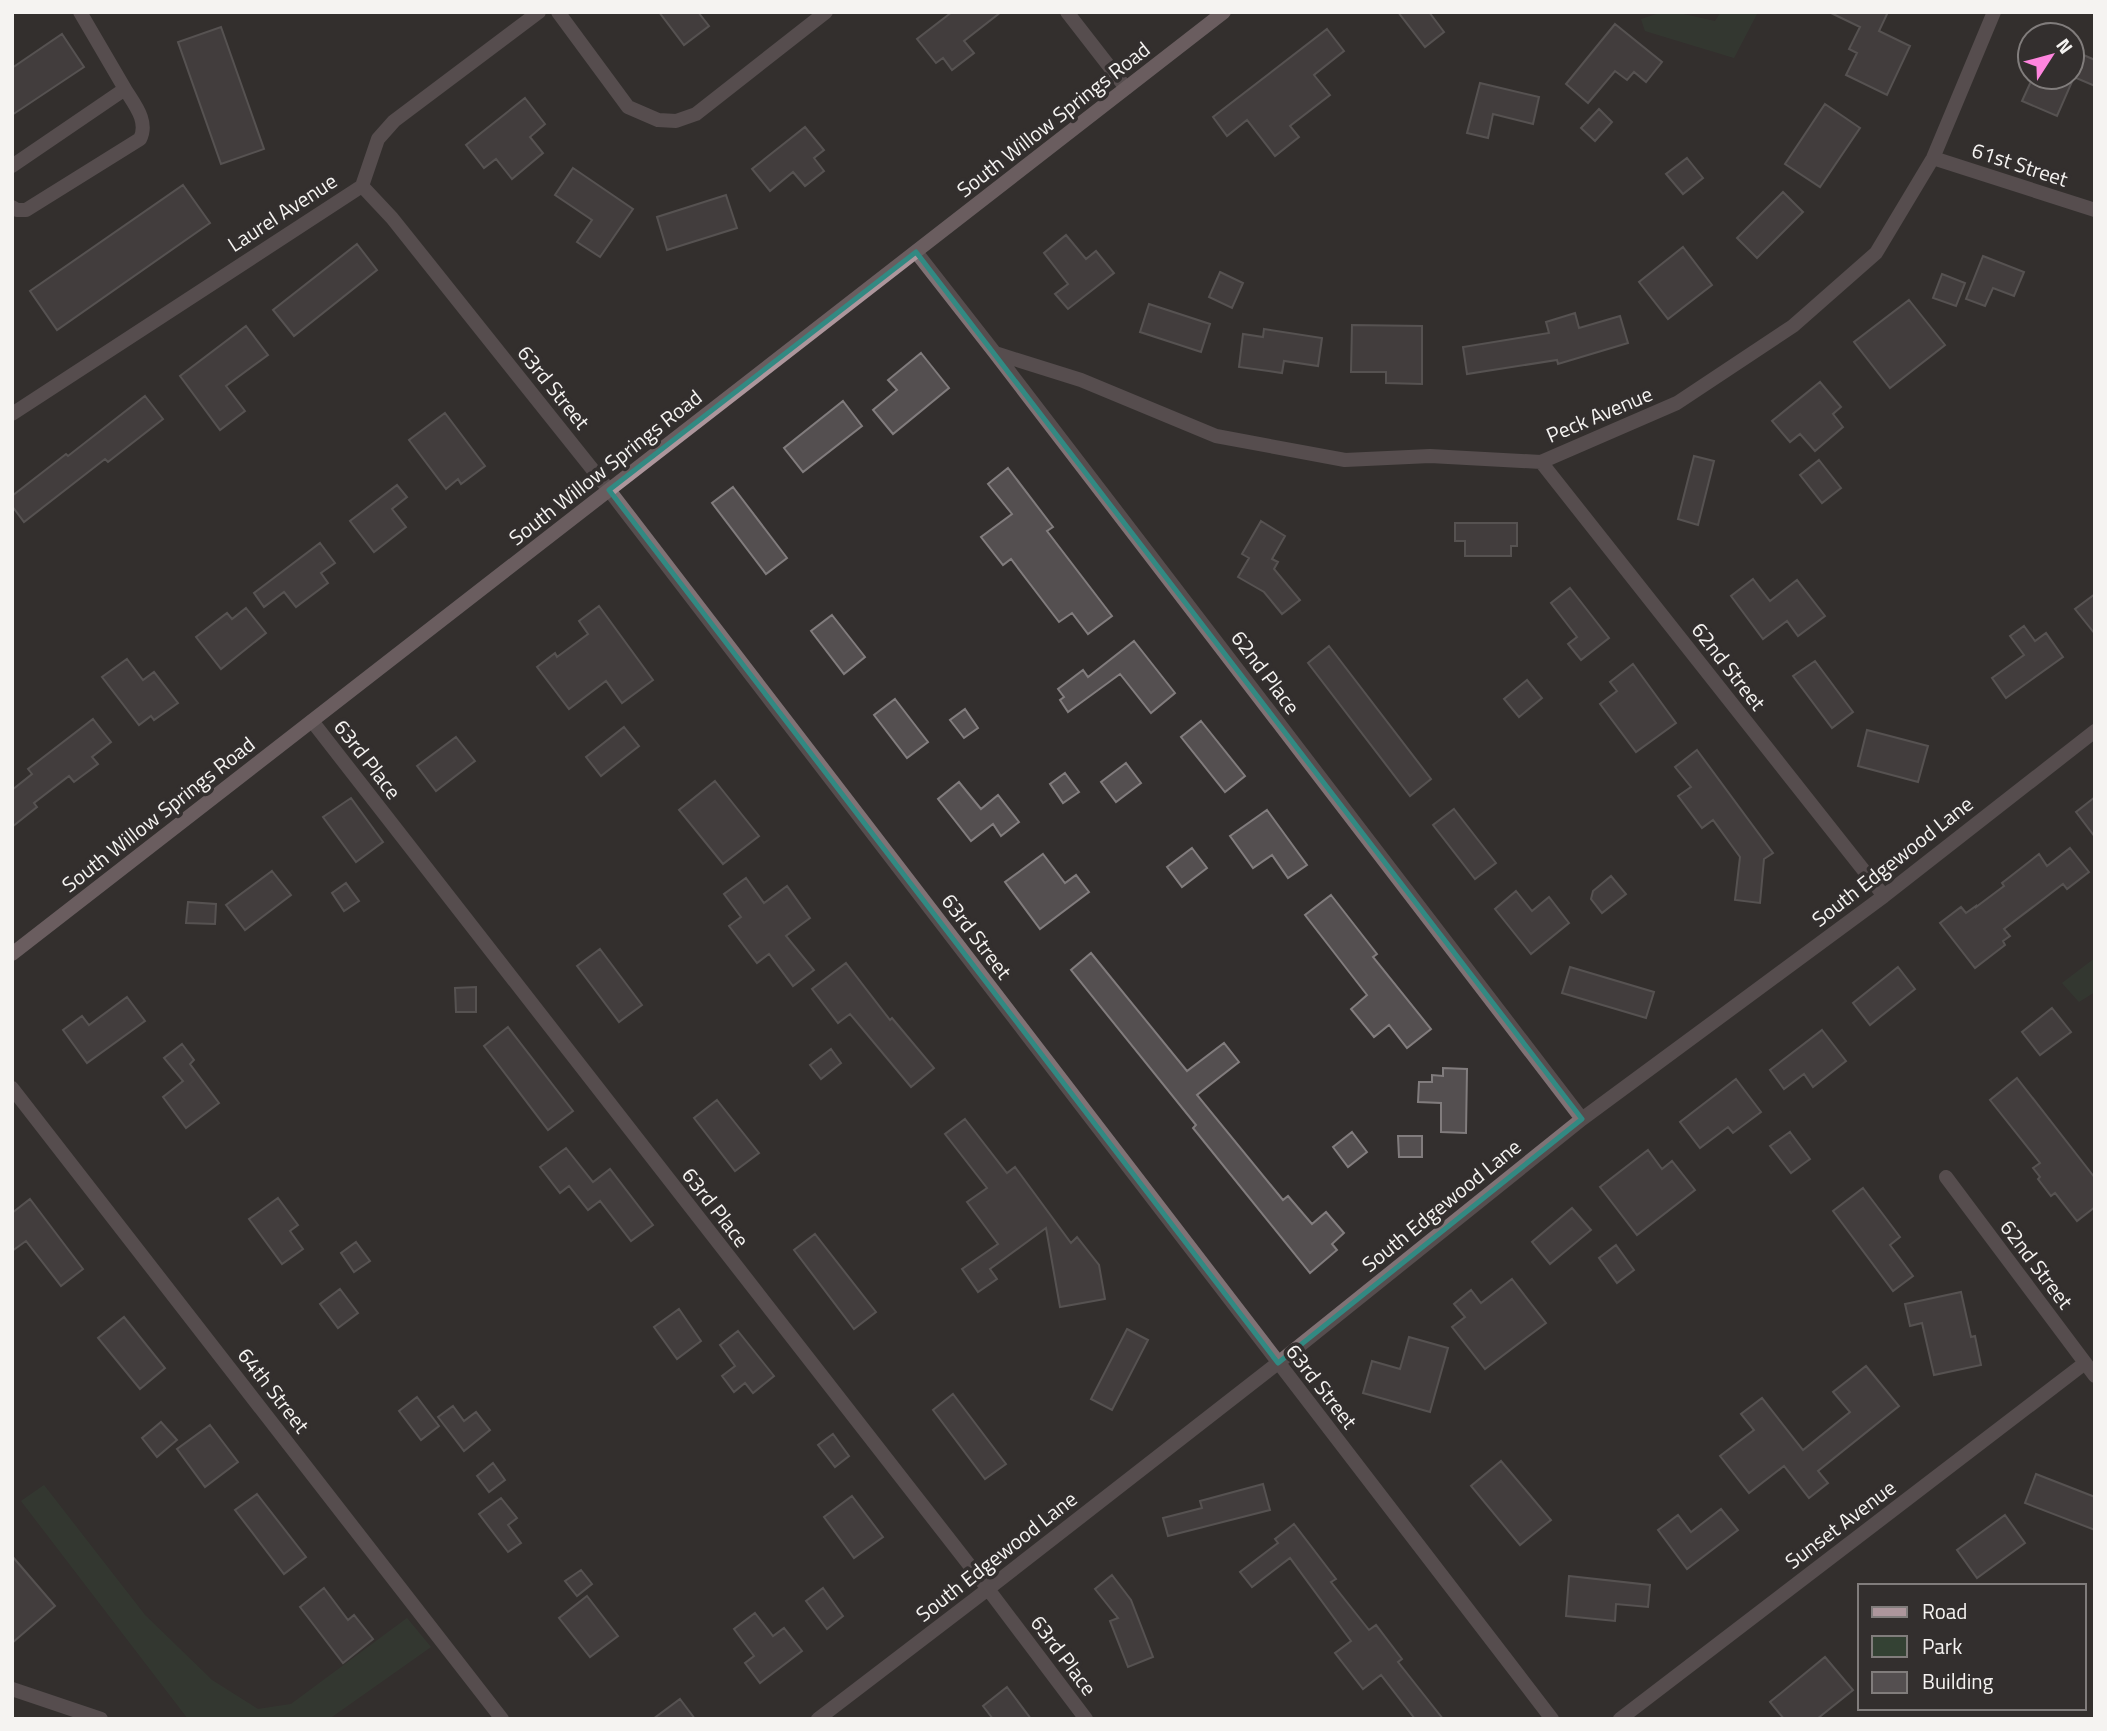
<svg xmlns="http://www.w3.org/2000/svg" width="2107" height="1731" font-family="'Titillium Web',sans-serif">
  <rect width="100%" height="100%" fill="#332f2e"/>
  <path fill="#344234" d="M1663 12H1674L1715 21 1721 12H1758L1734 58 1645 31 1641 19Z
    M2095 958V992L2079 1002 2062 983Z
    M44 1485 145 1615 212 1680 258 1709 291 1704 407 1618 431 1647 329 1719H188L21 1501Z"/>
  <path fill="#544f50" stroke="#817c7d" stroke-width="2" d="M659 12H698L709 26 684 45Z
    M952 12H1001L964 41 974 53 952 70 943 58 936 63 917 39Z
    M1398 12H1429L1444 32 1425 47Z
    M1829 12H1888L1879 31 1910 46 1887 95 1846 75 1857 53 1849 49 1860 27Z
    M1615 24 1662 62 1646 82 1634 72 1627 80 1615 71 1588 103 1566 84Z
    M221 27 264 149 221 164 178 42Z
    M1327 29 1344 51 1314 75 1330 95 1290 126 1299 137 1275 156 1247 120 1227 136 1213 117Z
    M62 34 84 67 12 115V68Z
    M2072 50 2095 60V86L2074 77 2057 116 2022 101 2033 77H2074L2072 76Z
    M1480 83 1539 97 1533 124 1493 114 1488 138 1467 133Z
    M525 98 545 124 530 137 543 153 512 179 496 159 484 168 466 145Z
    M1825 104 1860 128 1820 187 1785 164Z
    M1599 109 1612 122 1595 141 1581 128Z
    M805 127 824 150 814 158 824 171 805 186 793 172 770 191 752 169Z
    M1687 158 1703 178 1683 194 1666 174Z
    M573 168 633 209 600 257 577 242 592 220 555 195Z
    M183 185 210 223 57 330 30 291Z
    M1783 192 1803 212 1757 258 1737 238Z
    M726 195 737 228 667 250 657 217Z
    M1066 235 1086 259 1096 251 1114 273 1068 309 1055 294 1068 284 1044 253Z
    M357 244 377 270 294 336 273 310Z
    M1683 247 1712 285 1668 319 1639 282Z
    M1983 256 2024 272 2014 296 1993 288 1985 306 1966 299Z
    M1220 272 1243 283 1232 308 1209 297Z
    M1942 274 1965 283 1956 306 1933 298Z
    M1909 300 1945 345 1890 388 1854 342Z
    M1149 304 1210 324 1201 352 1140 332Z
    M1575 313 1579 328 1620 316 1628 343 1558 364 1557 360 1467 374 1463 347 1549 333 1546 322Z
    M1352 325 1422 326V384L1386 383V372H1351Z
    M246 326 268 355 226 386 245 411 220 430 180 376Z
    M1264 329 1322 338 1318 366 1284 361 1282 373 1239 367 1243 334 1263 337Z
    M921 353 949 388 893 434 873 410 897 390 888 380Z
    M1820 382 1841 407 1833 414 1843 427 1815 451 1800 434 1790 442 1772 421Z
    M145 396 163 419 108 462 105 459 24 522 12 506V496L66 454 68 456Z
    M843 401 862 426 803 472 784 448Z
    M445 413 485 466 461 484 458 479 446 489 409 440Z
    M1694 456 1714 461 1698 525 1678 519Z
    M1819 460 1841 488 1822 503 1800 475Z
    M1008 468 1053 527 1047 531 1112 616 1088 634 1072 613 1059 622 1011 559 1003 565 981 537 1012 514 988 484Z
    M397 485 407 497 392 509 406 527 374 552 350 521Z
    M733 487 787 558 766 574 712 503Z
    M1261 521 1285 536 1272 559 1278 562 1274 569 1300 600 1282 614 1264 592 1238 577 1249 558 1242 554Z
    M1455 523H1517V546H1511V556H1465V541H1455Z
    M320 543 335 563 321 573 328 583 296 607 284 592 264 607 254 593Z
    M1753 579 1770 601 1797 580 1825 616 1798 636 1787 621 1763 639 1731 596Z
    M1570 588 1609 638 1581 660 1568 644 1577 637 1551 603Z
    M2095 594V634L2075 609Z
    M599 606 653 680 622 703 606 681 569 709 537 667 555 653 557 657 588 634 579 621Z
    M246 608 266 633 221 669 196 637 227 613 232 619Z
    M832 615 865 657 844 674 811 631Z
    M2024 626 2035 641 2046 633 2063 657 2006 698 1992 678 2024 655 2010 636Z
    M1134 641 1175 693 1151 713 1120 674 1068 712 1060 700 1064 697 1058 689 1083 670 1088 677Z
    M1329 646 1431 779 1410 796 1308 663Z
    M127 659 143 680 154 672 178 703 154 720 151 716 139 725 102 677Z
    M1815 661 1853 712 1832 728 1793 676Z
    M1633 664 1676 723 1636 752 1600 704 1617 691 1610 682Z
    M1527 680 1542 698 1519 717 1504 699Z
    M895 699 928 742 907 758 874 715Z
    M965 709 978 728 964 738 950 720Z
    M93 719 111 742 92 757 98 764 74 782 69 776 34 803 37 807 12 827V790L32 774 28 769Z
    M1201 721 1245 776 1225 792 1181 737Z
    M624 727 639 746 601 776 586 757Z
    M1867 730 1928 746 1918 782 1858 766Z
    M456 737 475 761 436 791 417 766Z
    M1697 750 1773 853 1764 859 1760 903 1735 900 1740 857 1713 820 1702 828 1678 796 1691 787 1675 767Z
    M1126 763 1141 783 1116 802 1101 782Z
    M1065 773 1079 792 1063 803 1050 784Z
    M715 781 759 836 723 864 679 810Z
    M959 782 981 809 998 795 1019 822 1001 836 993 824 971 841 938 799Z
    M2095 797V837L2076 812Z
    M351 798 383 842 356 862 323 817Z
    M1454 809 1496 863 1475 879 1433 825Z
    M1267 810 1307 865 1288 878 1272 855 1253 868 1230 836Z
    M1192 848 1207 868 1182 887 1167 867Z
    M2070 848 2089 872 2067 889 2063 884 2004 929 2010 936 2003 941 2005 945 1975 968 1940 923 1961 907 1966 913 1976 906V907L2004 886 2002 883 2039 854 2047 866Z
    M1043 854 1065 883 1076 875 1089 892 1040 929 1005 882Z
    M272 871 291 895 245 930 226 905Z
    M1611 876 1626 894 1602 913 1591 899 1593 891Z
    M746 878 764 903 787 886 810 918 786 936 814 970 793 986 769 954 757 963 729 926 741 917 724 894Z
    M346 883 359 901 344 911 332 893Z
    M1516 891 1532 911 1549 897 1569 923 1531 954 1495 909Z
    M1331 895 1377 954 1373 957 1431 1029 1407 1048 1389 1025 1374 1037 1351 1009 1367 995 1305 915Z
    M188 902 216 904 215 924 186 923Z
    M600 949 642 1005 619 1022 577 966Z
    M1091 953 1187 1071 1224 1043 1239 1062 1197 1095 1283 1200 1288 1196 1312 1224 1326 1212 1344 1233 1332 1244 1337 1250 1310 1273 1193 1128 1196 1125 1071 970Z
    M846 963 890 1020 892 1018 934 1068 911 1087 850 1014 838 1023 812 989Z
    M1570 967 1654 992 1646 1018 1562 993Z
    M1898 967 1915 989 1870 1025 1853 1003Z
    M476 987V1012H456L455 988Z
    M127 997 145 1021 87 1063 63 1030 82 1016 89 1025Z
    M2052 1008 2071 1032 2040 1055 2022 1032Z
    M508 1027 573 1111 548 1130 484 1046Z
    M1822 1030 1846 1061 1813 1087 1804 1074 1784 1089 1770 1070Z
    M182 1044 194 1060 190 1064 219 1103 186 1128 163 1097 183 1081 164 1058Z
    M831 1049 841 1063 821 1079 810 1065Z
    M1443 1068 1467 1069 1466 1133 1441 1132V1103L1418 1102 1419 1082H1432V1075L1443 1076Z
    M2017 1078 2095 1178V1207L2077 1221 2055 1193 2051 1196 2038 1179 2040 1177 2033 1168 2040 1163 1990 1100Z
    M1736 1079 1761 1112 1733 1133 1728 1127 1700 1148 1680 1122Z
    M717 1100 759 1153 735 1171 694 1118Z
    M965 1119 1007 1173 1015 1167 1071 1243 1077 1237 1099 1265 1105 1299 1060 1307 1046 1228 990 1269 997 1279 978 1292 962 1269 998 1244 967 1202 987 1188 945 1134Z
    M1352 1132 1367 1152 1348 1167 1333 1147Z
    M1790 1132 1810 1159 1791 1173 1770 1146Z
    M1398 1136H1422V1157H1399Z
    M566 1148 593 1182 610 1169 653 1225 631 1241 600 1201 588 1210 569 1186 560 1193 540 1167Z
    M1648 1150 1662 1169 1672 1161 1695 1190 1637 1235 1600 1187Z
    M1863 1188 1900 1237 1890 1245 1913 1276 1893 1291 1833 1211Z
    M278 1198 298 1225 290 1231 303 1249 282 1264 249 1219Z
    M30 1199 83 1269 61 1286 26 1241 12 1251V1213Z
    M1572 1208 1591 1230 1550 1264 1532 1242Z
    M815 1234 876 1312 854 1329 794 1250Z
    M356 1242 370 1261 354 1272 341 1253Z
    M1616 1245 1634 1270 1617 1283 1599 1258Z
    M1512 1279 1546 1323 1485 1369 1452 1327 1465 1317 1454 1304 1471 1290 1481 1303Z
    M340 1289 358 1313 338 1328 320 1304Z
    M1961 1292 1971 1337 1975 1336 1981 1365 1934 1375 1922 1323 1910 1326 1905 1304Z
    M679 1309 701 1341 677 1359 654 1327Z
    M124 1317 165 1368 140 1389 98 1338Z
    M1127 1329 1148 1340 1112 1410 1091 1399Z
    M738 1331 774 1376 753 1393 745 1383 734 1392 722 1376 735 1366 720 1345Z
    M1409 1337 1448 1348 1430 1412 1363 1393 1372 1361 1400 1369Z
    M1866 1366 1899 1406 1818 1471 1828 1483 1809 1498 1784 1466 1749 1493 1720 1456 1754 1430 1741 1414 1762 1398 1803 1450 1850 1412 1833 1392Z
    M953 1394 1006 1464 985 1479 933 1410Z
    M417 1397 439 1426 421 1440 399 1411Z
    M453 1406 464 1421 476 1412 490 1430 464 1451 438 1417Z
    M161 1422 177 1440 157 1457 142 1438Z
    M210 1425 238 1462 205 1487 177 1449Z
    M833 1434 849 1456 835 1467 818 1445Z
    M1501 1461 1551 1520 1520 1545 1471 1486Z
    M493 1463 505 1480 489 1492 477 1476Z
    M2036 1474 2095 1497V1530L2025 1503Z
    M1263 1484 1270 1510 1168 1536 1163 1518 1202 1508 1200 1501Z
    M257 1494 306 1557 284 1574 235 1510Z
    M852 1496 883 1537 854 1558 824 1517Z
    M501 1498 517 1518 508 1525 521 1543 508 1552 479 1514Z
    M1721 1509 1738 1530 1687 1569 1658 1530 1678 1515 1691 1532Z
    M2005 1515 2025 1543 1977 1578 1957 1550Z
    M1294 1524 1336 1579 1331 1582 1369 1630 1376 1625 1402 1659 1398 1662 1443 1719H1415L1381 1675 1363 1689 1335 1653 1351 1641 1290 1558 1252 1587 1240 1572 1278 1543 1275 1539Z
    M12 1556 55 1606 12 1643Z
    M581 1570 592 1584 577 1596 565 1581Z
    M1112 1575 1131 1600 1153 1657 1128 1667 1110 1621 1118 1618 1095 1589Z
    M1569 1576 1650 1585 1648 1607 1616 1604 1615 1621 1566 1616Z
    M324 1588 348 1620 354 1615 373 1639 343 1663 300 1607Z
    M823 1588 843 1616 827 1629 806 1601Z
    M587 1596 618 1636 590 1657 559 1618Z
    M755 1613 773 1636 784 1628 802 1651 760 1683 745 1663 754 1656 734 1629Z
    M1825 1657 1853 1690 1817 1719H1784L1770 1702Z
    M1007 1687 1031 1719H993L983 1706Z
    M680 1699 695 1719H653Z"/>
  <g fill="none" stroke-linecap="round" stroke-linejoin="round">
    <path stroke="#807275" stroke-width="14" d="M80 12 125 89
      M558 12 628 107 658 120 676 121 696 114 826 12
      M1067 12 1126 88
      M1933 158 2095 210
      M12 166 125 89C134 104 149 121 140 139L26 210H17L12 207
      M362 186 392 218 609 490 1552 1719
      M916 252 995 353 1582 1119
      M995 353 1081 380 1216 436 1345 460 1430 456 1541 462 1677 403 1793 326 1876 253 1933 158 1994 12
      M12 414 362 186 378 139 394 121 539 12
      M1541 462 1884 896
      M312 721 988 1589 1086 1719
      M12 1088 502 1719
      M1946 1177 2095 1376
      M12 1689 101 1719
      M818 1719 988 1589 1278 1363 1582 1119 1884 896 2095 731
      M1620 1719 2085 1363"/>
    <path stroke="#ad969c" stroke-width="14" d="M12 954 1224 12"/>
  </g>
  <path d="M0 0H2107V1731H0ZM916 252 1582 1119 1278 1363 609 490Z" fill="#332f2e" fill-opacity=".55" fill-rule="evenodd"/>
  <path fill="none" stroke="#328982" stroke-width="5" stroke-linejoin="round" d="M916 252 1582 1119 1278 1363 609 490Z"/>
  <g text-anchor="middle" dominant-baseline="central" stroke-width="7" stroke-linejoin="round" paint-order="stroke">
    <g font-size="21" fill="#f5f3f1" stroke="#332f2e">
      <text transform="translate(1053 119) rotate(-38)">South Willow Springs Road</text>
      <text transform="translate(2020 164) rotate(18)">61st Street</text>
      <text transform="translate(282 212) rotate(-33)">Laurel Avenue</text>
      <text transform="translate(554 387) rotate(51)">63rd Street</text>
      <text transform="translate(1599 414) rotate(-23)">Peck Avenue</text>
      <text transform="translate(605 467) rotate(-38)">South Willow Springs Road</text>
      <text transform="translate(1729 666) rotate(52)">62nd Street</text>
      <text transform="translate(1266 672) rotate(53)">62nd Place</text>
      <text transform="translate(368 759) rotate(52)">63rd Place</text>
      <text transform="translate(158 814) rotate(-38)">South Willow Springs Road</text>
      <text transform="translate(1892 861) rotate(-38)">South Edgewood Lane</text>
      <text transform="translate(977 936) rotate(53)">63rd Street</text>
      <text transform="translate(1441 1205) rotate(-39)">South Edgewood Lane</text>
      <text transform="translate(716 1207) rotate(52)">63rd Place</text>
      <text transform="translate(2037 1264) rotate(53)">62nd Street</text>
      <text transform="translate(1322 1386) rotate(52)">63rd Street</text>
      <text transform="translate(274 1390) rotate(52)">64th Street</text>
      <text transform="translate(1840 1524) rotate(-37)">Sunset Avenue</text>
      <text transform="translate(996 1556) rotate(-38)">South Edgewood Lane</text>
      <text transform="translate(1064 1655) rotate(53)">63rd Place</text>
    </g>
  </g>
  <rect width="2107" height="1731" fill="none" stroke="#f5f3f1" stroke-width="28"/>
  <rect x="1858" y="1584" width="228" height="126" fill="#332f2e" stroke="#817d7c" stroke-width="2"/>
  <rect x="1872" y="1607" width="35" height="10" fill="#ad969c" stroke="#817d7c" stroke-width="2"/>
  <text x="1922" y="1619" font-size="21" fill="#f5f3f1">Road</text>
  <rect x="1872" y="1636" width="35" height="21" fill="#344234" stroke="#817d7c" stroke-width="2"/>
  <text x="1922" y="1654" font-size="21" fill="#f5f3f1">Park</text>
  <rect x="1872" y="1672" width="35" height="21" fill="#544f50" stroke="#817d7c" stroke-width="2"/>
  <text x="1922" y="1689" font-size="21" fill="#f5f3f1">Building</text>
  <g transform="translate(2051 56) rotate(54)"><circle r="33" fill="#332f2e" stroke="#817d7c" stroke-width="2"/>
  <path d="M0-5L12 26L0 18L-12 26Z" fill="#ff85de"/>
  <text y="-10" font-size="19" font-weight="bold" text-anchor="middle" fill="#f5f3f1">N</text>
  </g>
</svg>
